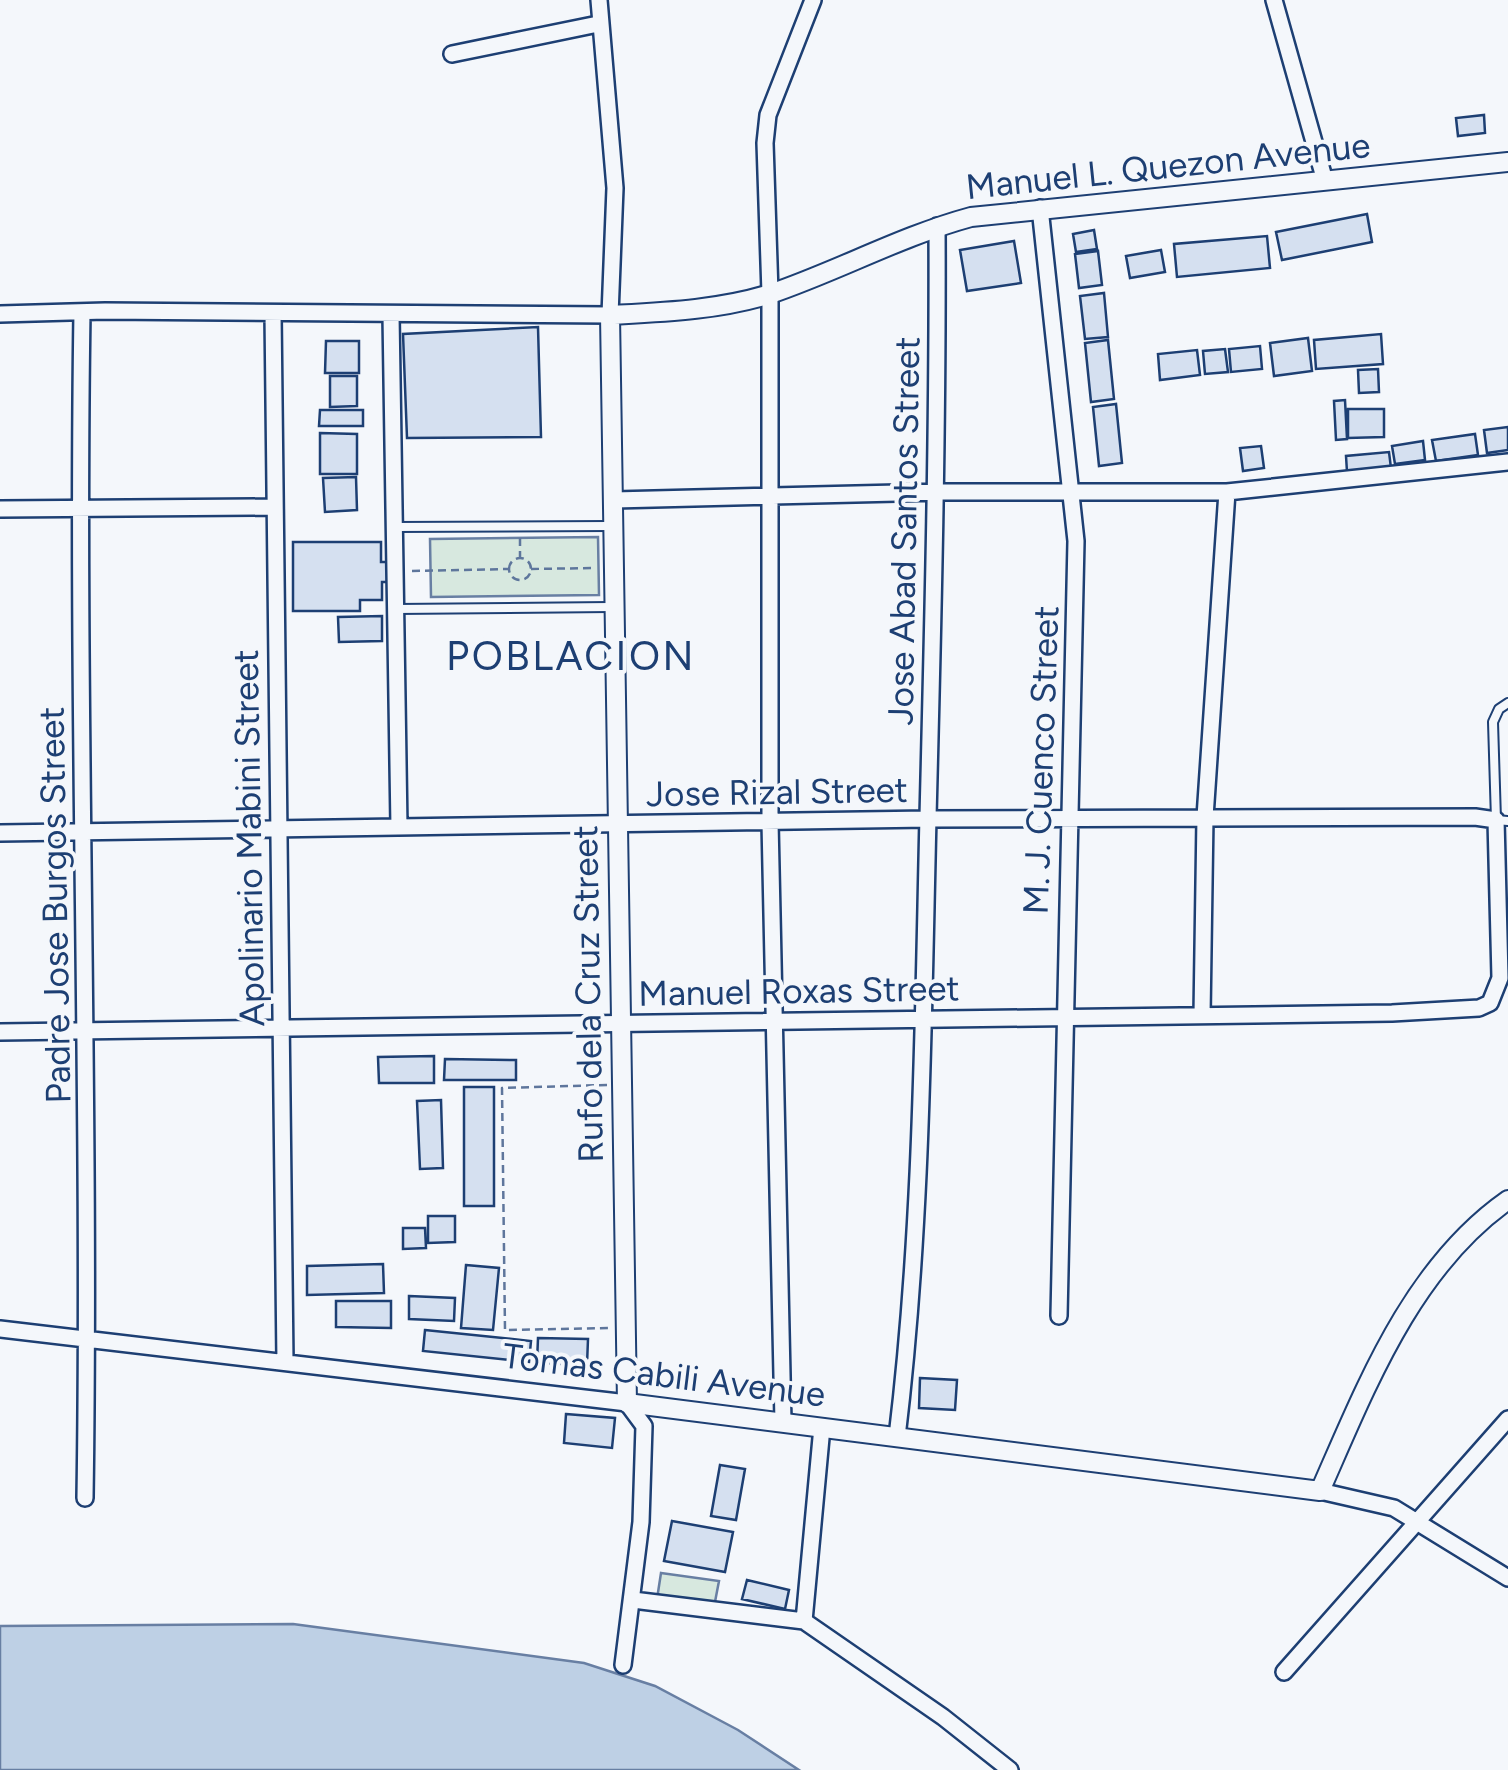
<svg xmlns="http://www.w3.org/2000/svg" width="1508" height="1770" font-family="Figtree,sans-serif">
  <rect width="100%" height="100%" fill="#f4f7fb"/>
  <path fill="#d7e8df" stroke="#687fa3" stroke-width="2.5" d="M598 537 599 595 431 597 430 539Z
    M661 1573 719 1581 714 1607 657 1599Z"/>
  <path fill="#bed0e5" stroke="#687fa3" stroke-width="2.5" d="M293 1624 584 1663 655 1686 738 1730 799 1770H0V1626Z"/>
  <path fill="#d5e0f0" stroke="#1d3f73" stroke-width="2.5" d="M1484 115 1485 133 1458 136 1456 118Z
    M1367 214 1372 242 1282 260 1276 232Z
    M1094 230 1097 249 1076 252 1073 234Z
    M1267 236 1270 268 1177 277 1174 244Z
    M1014 241 1021 283 967 291 960 250Z
    M1161 250 1165 272 1130 278 1126 256Z
    M1098 251 1102 285 1079 288 1075 254Z
    M1104 293 1108 337 1085 339 1080 296Z
    M538 327 541 437 407 438 403 334Z
    M1381 334 1383 364 1316 369 1314 340Z
    M1308 338 1312 371 1274 376 1270 343Z
    M1108 340 1114 399 1091 402 1085 343Z
    M326 341H359V373H325Z
    M1260 346 1262 369 1231 372 1229 349Z
    M1225 349 1228 372 1205 374 1203 351Z
    M1197 350 1200 375 1160 380 1158 354Z
    M1378 369 1379 392 1359 393 1358 370Z
    M330 376H357V406L330 407Z
    M1345 400 1347 439 1336 440 1334 401Z
    M1116 404 1122 463 1099 466 1093 407Z
    M1348 409H1384V437L1348 438Z
    M320 410H363V426H319Z
    M1508 427V450L1487 453 1484 430Z
    M320 433 357 434V474H320Z
    M1475 434 1478 455 1436 461 1432 440Z
    M1423 441 1425 460 1395 464 1392 446Z
    M1261 446 1264 468 1243 471 1240 448Z
    M1389 452 1391 468 1347 472 1346 456Z
    M356 477 357 510 325 512 323 478Z
    M293 542H381V562H390L391 582H382V600H360V611H293Z
    M382 616V641L339 642 338 617Z
    M434 1056V1083H379L378 1057Z
    M445 1059 516 1060V1080H444Z
    M464 1087H494V1206H464Z
    M441 1100 443 1168 420 1169 417 1101Z
    M428 1216H455V1242L428 1243Z
    M403 1228H425L426 1248 403 1249Z
    M383 1264 384 1293 307 1295V1266Z
    M466 1265 499 1268 493 1330 461 1328Z
    M409 1296 455 1298 454 1321 409 1319Z
    M336 1301H391V1328L336 1327Z
    M425 1330 531 1341 529 1362 423 1351Z
    M538 1338 588 1339 587 1365 537 1363Z
    M920 1378 957 1380 955 1410 919 1408Z
    M566 1414 615 1418 612 1448 564 1443Z
    M720 1465 745 1469 736 1520 711 1516Z
    M672 1521 733 1532 725 1572 664 1561Z
    M747 1580 789 1590 785 1609 742 1599Z"/>
  <g fill="none" stroke-linecap="round" stroke-linejoin="round">
    <g stroke="#1d3f73" stroke-width="12">
      <path id="service" d="M395 527 610 526
        M396 609 611 607
        M1508 703 1499 709 1493 722 1496 820 1508 821"/>
    </g>
    <g stroke="#1d3f73" stroke-width="20">
      <path id="minor" d="M1274 0 1325 181
        M452 54 598 24
        M1040 208 1076 541 1059 1316
        M82 312C76 707 91 1103 85 1498
        M273 313 285 1362
        M0 314 105 311 610 315 615 188 599 0
        M391 315 399 827
        M614 500 939 492H1227L1508 462
        M0 509 272 507
        M0 833 928 819 1475 817 1496 820 1500 978 1490 1003 1479 1008 1392 1013 0 1032
        M1202 1015 1205 817 1227 492
        M0 1329 627 1403 644 1426 641 1522 623 1665
        M783 1422 770 822V293L765 143 768 115 813 0
        M897 1437C922 1231 923 1024 928 817 933 620 938 423 937 226
        M1320 1491 1394 1508 1508 1578
        M633 1600 804 1621 943 1717 1010 1770
        M804 1621 822 1427
        M1284 1672 1508 1419"/>
    </g>
    <g stroke="#1d3f73" stroke-width="22">
      <path id="tertiary" d="M1508 162 971 217C901 236 838 271 770 294 718 310 665 312 610 315L627 1403 1320 1491C1366 1387 1411 1268 1508 1200"/>
    </g>
    <path stroke="#5e769c" stroke-width="2.5" stroke-dasharray="8 5" stroke-linecap="butt" d="M520 538V558
      M509 569a11 11 0 1 1 22 0a11 11 0 1 1-22 0Z
      M531 569 595 568
      M412 571 509 569
      M607 1085 502 1088 505 1330 610 1328"/>
    <use href="#service" stroke="#f4f7fb" stroke-width="8"/>
    <use href="#minor" stroke="#f4f7fb" stroke-width="15"/>
    <use href="#tertiary" stroke="#f4f7fb" stroke-width="18"/>
  </g>
  <g text-anchor="middle" dominant-baseline="central" stroke-width="8" stroke-linejoin="round" paint-order="stroke">
    <g font-size="35" fill="#1d3f73" stroke="#f4f7fb">
      <text transform="translate(1168 166) rotate(-6)">Manuel L. Quezon Avenue</text>
      <text transform="translate(904 531) rotate(-89)">Jose Abad Santos Street</text>
      <text transform="translate(1041 760) rotate(-88)">M. J. Cuenco Street</text>
      <text transform="translate(777 792) rotate(-1)">Jose Rizal Street</text>
      <text transform="translate(249 838) rotate(-91)">Apolinario Mabini Street</text>
      <text transform="translate(55 905) rotate(-91)">Padre Jose Burgos Street</text>
      <text transform="translate(799 991) rotate(-1)">Manuel Roxas Street</text>
      <text transform="translate(588 994) rotate(-91)">Rufo dela Cruz Street</text>
      <text transform="translate(664 1375) rotate(7)">Tomas Cabili Avenue</text>
    </g>
    <g font-size="40" letter-spacing="2.5" fill="#1d3f73" stroke="#f4f7fb">
      <text x="571" y="656">POBLACION</text>
    </g>
  </g>
</svg>
